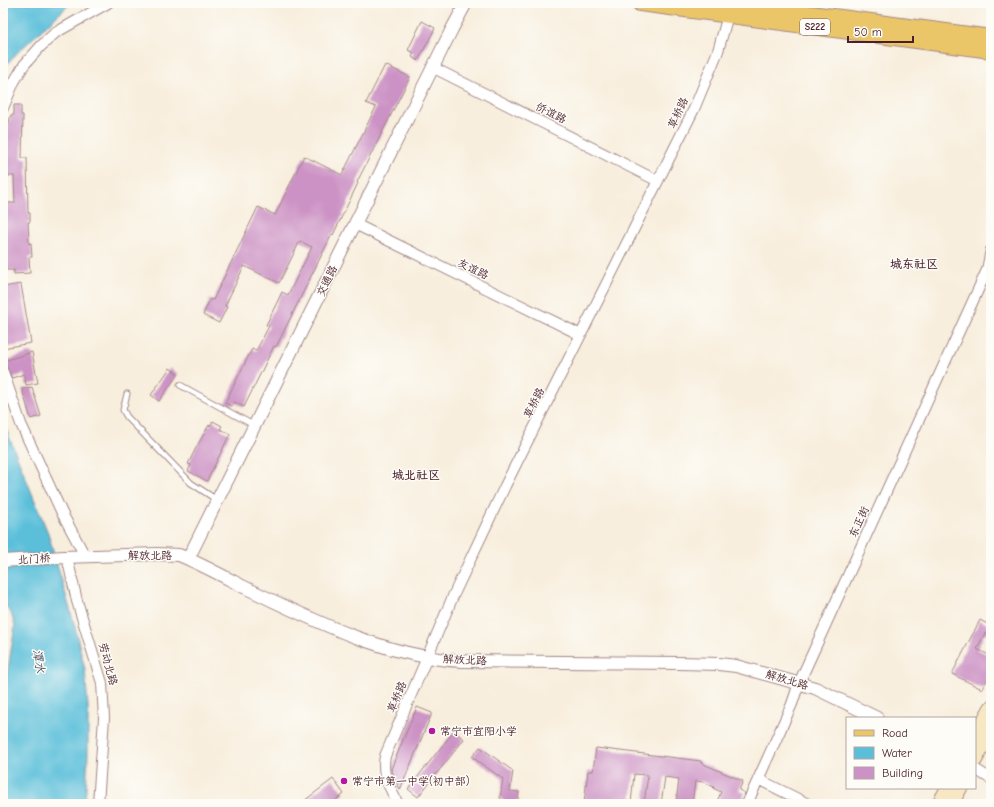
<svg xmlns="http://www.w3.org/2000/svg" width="994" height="807" font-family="'Comic Neue','LXGW WenKai TC',sans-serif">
  <rect width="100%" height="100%" fill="#fdfcf7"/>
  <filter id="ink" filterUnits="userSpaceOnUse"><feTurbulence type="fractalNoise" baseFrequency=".025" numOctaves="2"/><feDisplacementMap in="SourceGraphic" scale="8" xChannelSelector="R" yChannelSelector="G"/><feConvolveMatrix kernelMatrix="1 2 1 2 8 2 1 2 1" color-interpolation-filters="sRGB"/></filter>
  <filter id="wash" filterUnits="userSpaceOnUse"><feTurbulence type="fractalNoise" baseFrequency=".012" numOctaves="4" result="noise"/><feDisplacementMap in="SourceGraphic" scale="16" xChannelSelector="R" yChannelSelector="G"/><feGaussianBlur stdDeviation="0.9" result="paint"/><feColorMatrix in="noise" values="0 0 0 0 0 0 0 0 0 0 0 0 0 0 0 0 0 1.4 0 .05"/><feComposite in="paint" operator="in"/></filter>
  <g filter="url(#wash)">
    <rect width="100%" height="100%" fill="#f8eedd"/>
    <path fill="#5cbfda" stroke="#536f82" d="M3 3H71L18 52 8 63 3 71Z
      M3 422 48 533 74 623 85 670 88 707V755L85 804H3V699L15 626 11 613 3 603Z"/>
    <g id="blocks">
      <path fill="#cc92c5" d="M422 21 435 28 418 61 412 57 414 53 408 50Z
        M385 65 410 77 357 182 358 183 333 235 332 234 276 347 274 346 244 407 234 402 232 406 225 403 252 349 256 351 269 326 266 325 282 292 288 295 312 247 300 241 279 283 244 266 225 306 227 307 219 323 203 315 210 299 213 300 258 207 275 215 304 156 342 175 376 107 366 103Z
        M14 105H21V115H23L22 158H27L28 213H30V222H28L29 244 31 243 32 257H29L30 273 14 274V270H3V203H15L14 176H3V143L11 115H14Z
        M21 284 31 343 3 348V287Z
        M32 352 38 383 26 385 24 374 12 378 4 361Z
        M170 368 178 374 159 401 151 395Z
        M32 387 41 416 31 419 22 389Z
        M213 421 222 426 220 429 230 434 207 481 188 471 191 465 188 464 196 448 209 425 210 426Z
        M980 620 991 626V636L985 633 977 649 991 656V672L982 689 952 674Z
        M417 707 432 713 400 790 391 769Z
        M454 731 464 739 418 797 408 789Z
        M480 747 513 771 510 791 519 792 517 804H505V802L500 798 503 779 472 757Z
        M596 748 701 761V763L743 781 739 790 745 793 740 804H716L721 792 713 788 714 787 704 782 695 781 692 804H676L679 779 665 777 661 804H644L648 775 634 774 631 804H584L588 771H593Z
        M333 779 344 794 331 804H300Z"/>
    </g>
  </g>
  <g filter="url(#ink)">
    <use href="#blocks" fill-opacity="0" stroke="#a18684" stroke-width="1"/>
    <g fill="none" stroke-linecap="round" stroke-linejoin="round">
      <g stroke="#a18684" stroke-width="7">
        <path id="service" d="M180 385 255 426
          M127 394 123 410 127 417 191 483 217 500"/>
      </g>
      <g stroke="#a18684" stroke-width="12">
        <path id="minor" d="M432 67 658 181
          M3 108 14 82 24 65 41 46 55 33 108 3
          M355 224 581 335
          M3 372 21 424 62 513 85 556
          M67 557 77 601 102 683 104 718 98 804
          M975 769 991 779
          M758 779 808 804
          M398 804C390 787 381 776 385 756L454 594 505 486 694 109 718 51 728 15
          M747 804 792 704 799 683 987 270 991 250"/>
      </g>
      <g stroke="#a18684" stroke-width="14">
        <path id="tertiary" d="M188 559 452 29 466 3
          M3 561 64 557 157 554 179 555C201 564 221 575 242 586 311 619 384 657 462 661L679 663 719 664 736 666 815 688 877 718"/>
      </g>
      <g stroke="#a18684" stroke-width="16">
        <path id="secondary" d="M975 737 991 708
          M975 760 991 730
          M939 804 948 788
          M951 804 960 788"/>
      </g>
      <g stroke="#a18684" stroke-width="18">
        <path id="primary" d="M640 3 991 50
          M729 3 991 38"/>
      </g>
      <use href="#service" stroke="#fff" stroke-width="5"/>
      <use href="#minor" stroke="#fff" stroke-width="10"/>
      <use href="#tertiary" stroke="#fff" stroke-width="12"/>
      <use href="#secondary" stroke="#f7e8c3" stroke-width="14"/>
      <use href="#primary" stroke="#ebc669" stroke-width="16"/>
    </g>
  </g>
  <g fill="#b5179e" stroke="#fdfcf7" stroke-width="1.5">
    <circle cx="432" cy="731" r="4"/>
    <circle cx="344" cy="781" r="4"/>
  </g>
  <g text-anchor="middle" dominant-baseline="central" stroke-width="3" stroke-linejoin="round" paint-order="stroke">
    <rect fill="#fdfcf7" stroke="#806168" stroke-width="1" x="800" y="19" width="30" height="16" rx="3"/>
    <g font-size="10" font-weight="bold" fill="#4a1f2b">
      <text x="815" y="27">S222</text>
    </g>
    <g font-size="11" fill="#4a1f2b" stroke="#fdfcf7">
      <text transform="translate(551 113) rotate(27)">侨谊路</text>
      <text transform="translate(678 113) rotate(-65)">草桥路</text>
      <text transform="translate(473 269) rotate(26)">友谊路</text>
      <text transform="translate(327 281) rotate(-64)">交通路</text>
      <text transform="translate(534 403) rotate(-63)">草桥路</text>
      <text transform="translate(859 522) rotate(-65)">东正街</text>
      <text x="150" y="555">解放北路</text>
      <text transform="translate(34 559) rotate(-4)">北门桥</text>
      <text transform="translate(465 660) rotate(3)">解放北路</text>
      <text transform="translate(108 664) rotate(75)">劳动北路</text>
      <text transform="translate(787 680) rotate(16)">解放北路</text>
      <text transform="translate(397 697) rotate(-67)">草桥路</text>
    </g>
    <g font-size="11" fill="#4a1f2b" stroke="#fdfcf7" text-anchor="start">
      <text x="440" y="731">常宁市宜阳小学</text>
      <text x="352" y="781">常宁市第一中学(初中部)</text>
    </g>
    <g font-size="12" font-weight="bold" fill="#4a1f2b" stroke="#fdfcf7">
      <text x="914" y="264">城东社区</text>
      <text x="416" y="475">城北社区</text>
    </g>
    <g font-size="12" font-style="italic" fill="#505768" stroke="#fdfcf7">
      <text transform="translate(39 661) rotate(82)">潭水</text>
    </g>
  </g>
  <rect width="994" height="807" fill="none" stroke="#fdfcf7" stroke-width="16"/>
  <rect x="846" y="717" width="130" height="72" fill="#fdfcf7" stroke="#b5a4a5"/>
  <rect x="854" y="730" width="20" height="6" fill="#ebc669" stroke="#b5a4a5"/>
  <text x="882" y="737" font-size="12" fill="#4a1f2b">Road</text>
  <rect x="854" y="747" width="20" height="12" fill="#5cbfda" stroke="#b5a4a5"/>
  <text x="882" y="757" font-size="12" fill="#4a1f2b">Water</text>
  <rect x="854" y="767" width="20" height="12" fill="#cc92c5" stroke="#b5a4a5"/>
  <text x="882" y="777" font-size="12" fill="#4a1f2b">Building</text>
  <path d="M848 36v6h65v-6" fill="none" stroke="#4a1f2b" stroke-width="2"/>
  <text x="854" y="36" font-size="12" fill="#4a1f2b" stroke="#fdfcf7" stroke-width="3" paint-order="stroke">50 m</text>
</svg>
